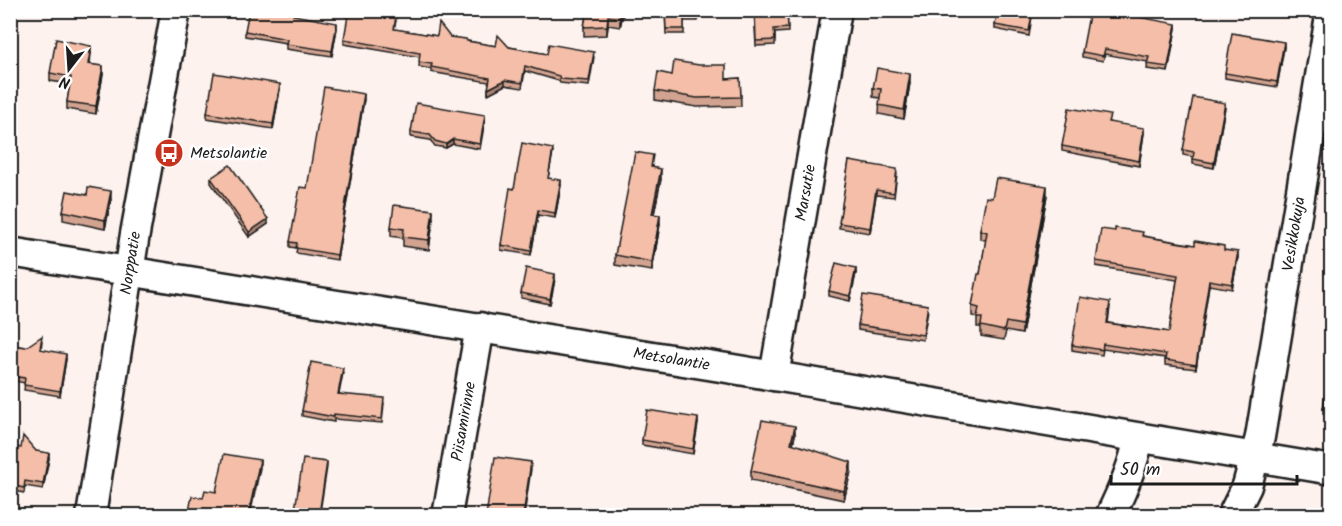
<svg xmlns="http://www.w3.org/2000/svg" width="1342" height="526" font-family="Kalam,sans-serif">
  <rect width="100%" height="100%" fill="#fdf2ee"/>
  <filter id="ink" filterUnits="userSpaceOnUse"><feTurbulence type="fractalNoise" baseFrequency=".0167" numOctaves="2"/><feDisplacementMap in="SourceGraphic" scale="12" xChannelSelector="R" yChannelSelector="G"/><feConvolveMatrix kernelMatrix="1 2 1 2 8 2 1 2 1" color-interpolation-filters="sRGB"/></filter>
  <g filter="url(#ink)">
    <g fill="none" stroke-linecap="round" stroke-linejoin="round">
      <g stroke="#1c1c1c" stroke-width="33">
        <g id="minor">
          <path id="s1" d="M10 252 733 369 1332 470"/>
          <path id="s2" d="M774 376 837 10"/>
          <path id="s3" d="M91 516 135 234 176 10"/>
          <path id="s4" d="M447 516 480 327"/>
          <path d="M1110 516C1123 490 1133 466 1139 438"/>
          <path id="s5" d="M1232 516 1247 486 1260 437 1331 10"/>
        </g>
      </g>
      <use href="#minor" stroke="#fff" stroke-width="28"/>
    </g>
    <path fill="#d2a390" stroke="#1c1c1c" stroke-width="1.5" d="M91 10H133L132 17Z
      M587 10H624L620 27 608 25 607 35 584 36V27Z
      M665 10H698V21H684V34H666Z
      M754 10H787L788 32 775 33V45L756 46Z
      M910 10H948L947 17Z
      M1033 10 1029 36 995 29V25Z
      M294 15 337 28 332 56 286 49V43L245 36V31Z
      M396 21 394 29 437 36 450 37 467 41 496 46 509 47 547 54 594 57 589 86 560 83 559 81 525 71 522 88 505 85 488 94 489 82 431 72V69L419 67 420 57 344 44V39Z
      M1176 28 1168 72 1147 69 1148 62 1105 54 1103 61 1082 57V52Z
      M1284 47 1277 87 1225 78V73Z
      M91 53 90 64 103 74 96 114 67 109V102L70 84 50 81V73Z
      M672 75 726 79 740 78 741 106 697 107 655 100V91Z
      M910 83 904 119 879 114 880 98 873 97V88Z
      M280 89 273 129 207 118V113Z
      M364 99 337 260 296 253 297 248 290 247V242L307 188Z
      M1225 107 1214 168 1193 164V157L1183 155V150Z
      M485 120 480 149 453 144 446 148 435 146 430 140 411 137V132Z
      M1109 122 1144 133 1139 166 1062 151V146Z
      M553 153 548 178 561 185 555 218 538 215 531 255 501 250V245L514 189Z
      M849 161 897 174 894 197 876 195 870 233 839 228Z
      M653 165V168L661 179 654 214 660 224 652 271 615 265V255Z
      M211 178 268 224 249 237 211 183Z
      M1047 195 1022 334 1006 331 1004 340 981 336V327H977V317L972 316V306L980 274 986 240 980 239V230L992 198Z
      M111 200 105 229 63 220V211Z
      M433 219 429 250 403 246V238L391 236V227Z
      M1143 236 1224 250 1238 257 1232 289 1209 285 1196 369 1165 365V358L1103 349 1102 355 1072 350V345L1110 307 1108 323 1169 332 1177 280 1096 266V261Z
      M856 273 850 301 829 296V291Z
      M555 279 550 304 521 298V293Z
      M928 310 923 340 858 330V325Z
      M42 341 41 350 66 359 60 396 24 390 25 383 10 380V345L26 347Z
      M343 373 339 394 384 403 382 423 334 419V422L302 416V411Z
      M1332 375V415L1323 414V409Z
      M698 423 693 454 642 445V440Z
      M795 435 793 444 851 471 844 500 751 480V471Z
      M10 446 36 451 49 458 43 489 25 486 24 493 10 490Z"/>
    <path fill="#ab8576" stroke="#1c1c1c" stroke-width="1.5" d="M621 10H624L620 27V18Z
      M608 16V25L607 35V26Z
      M337 23V28L332 56V51Z
      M1176 24V28L1168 72V67Z
      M1284 42V47L1277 87V82Z
      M91 46V53L88 71V64Z
      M103 66V74L96 114V106Z
      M910 74V83L904 119V110Z
      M505 80V85L488 94V89Z
      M280 84V89L273 129V124Z
      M364 94V99L337 260V255Z
      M1225 103V107L1214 168V163Z
      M1144 128V133L1139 166V161Z
      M453 139V144L446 148V144Z
      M661 169V179L652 223V214Z
      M561 180V185L555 218V213Z
      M1047 186V195L1022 334V325Z
      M876 190V195L870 233V228Z
      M111 191V200L105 229V220Z
      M433 210V219L429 250V240Z
      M538 210V215L531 255V251Z
      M660 215V224L652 271V262Z
      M268 219V224L249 237V232Z
      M1238 252V257L1232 289V284Z
      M856 268V273L850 301V296Z
      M555 274V279L550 304V299Z
      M1209 280V285L1196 369V365Z
      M66 354V359L60 396V391Z
      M698 418V423L693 454V449Z
      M795 426V435L791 452V443Z
      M49 453V458L43 489V484Z
      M260 460V468L250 516H248Z
      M327 462V467L320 512V508Z
      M531 462V469L524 516H523Z
      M851 462V471L844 500V491Z"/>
    <path fill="#f4bea8" stroke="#1c1c1c" stroke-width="1.5" d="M249 10H294L293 15 337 23 332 51 286 44 287 39 245 31Z
      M349 10H363L396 16 394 29 437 36 439 23 450 37 466 39 467 41 496 46 498 35 509 47 547 54 549 44 594 52 589 81 560 79 559 76 525 66 522 83 505 80 488 89 490 78 431 67 432 64 419 62 420 53 344 39Z
      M587 10H621L620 18 608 16 607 26 584 27Z
      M665 10H698V16L684 17V29H666Z
      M755 10H787L788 28 774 29 775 40 756 41Z
      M998 10H1033L1029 31 995 25Z
      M1090 10H1102L1176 24 1168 67 1147 64 1149 57 1105 49 1103 56 1082 52Z
      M1232 33 1284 42 1277 82 1225 73Z
      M56 39 91 46 88 64 103 66 96 106 67 102 71 77 50 73Z
      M674 61 699 65H726V79L740 78 741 97 697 98 655 91 658 72 672 75Z
      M877 68 910 74 904 110 879 105 881 89 873 88Z
      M214 73 280 84 273 124 207 113Z
      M324 87 364 94 337 255 296 248 297 243 290 242 300 187 307 188Z
      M1193 97 1225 103 1214 163 1193 159 1194 152 1183 150Z
      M416 103 485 115 480 144 453 139 446 144 435 141 430 135 411 132Z
      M1069 108 1110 115 1108 122 1144 128 1139 161 1062 146Z
      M522 143 553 149 548 178 561 180 555 213 538 210 531 251 501 245 510 188 514 189Z
      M635 152 653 155 651 167 661 169 652 214 660 215 652 262 615 255Z
      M849 161 897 169 894 193 876 190 870 228 839 223Z
      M230 165 268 219 249 232 211 178Z
      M996 178 1047 186 1022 325 1006 322 1004 331 981 326 982 318H977L979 308 972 306 978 274H980L987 232 980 230 986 197 992 198Z
      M88 187 111 191 105 220 63 211 67 191 87 195Z
      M394 205 433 210 429 240 403 237 404 229 391 227Z
      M1115 228 1143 232 1142 236 1181 243 1195 245V241L1224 246V250L1238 252 1232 284 1209 280 1196 365 1165 360 1166 354 1103 344 1102 350 1072 345 1080 297 1110 302 1107 323 1169 332 1178 275 1096 261 1101 229 1115 231Z
      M836 263 856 268 850 296 829 291Z
      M526 268 555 274 550 299 521 293Z
      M863 295 928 305 923 335 858 325Z
      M42 336 40 349 66 354 60 391 24 385 25 378 10 376V345L26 347Z
      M311 362 343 368 338 394 384 398 382 419 334 414V417L302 411Z
      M1328 375H1332V410L1323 409Z
      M647 410 698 418 693 449 642 440Z
      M762 420 795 426 791 443 851 462 844 491 751 471Z
      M23 436 36 451 49 453 43 484 25 481 24 488 10 485V446L21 448Z
      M224 454 260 460 248 516H188L192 496 203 498 205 490 216 492Z
      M495 457 531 462 523 516H486Z
      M303 459 327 462 320 508 349 512 348 516H294Z
      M930 512 937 516H929Z"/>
  </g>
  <defs>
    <g id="bus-disc" transform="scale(1.5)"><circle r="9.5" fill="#c8321e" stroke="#fff"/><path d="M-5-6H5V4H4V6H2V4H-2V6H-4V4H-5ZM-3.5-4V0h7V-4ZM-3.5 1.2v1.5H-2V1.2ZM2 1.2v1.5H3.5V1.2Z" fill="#fff"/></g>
  </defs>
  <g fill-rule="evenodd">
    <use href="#bus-disc" x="169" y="153"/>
  </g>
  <g text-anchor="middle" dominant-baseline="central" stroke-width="5" stroke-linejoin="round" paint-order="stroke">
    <g font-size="16" fill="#1c1c1c" stroke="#fff" text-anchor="start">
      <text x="190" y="153">Metsolantie</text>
    </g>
    <g font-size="16" fill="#1c1c1c" stroke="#fff">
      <text stroke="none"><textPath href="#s2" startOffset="186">Marsutie</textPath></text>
      <text stroke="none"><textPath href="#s5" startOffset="290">Vesikkokuja</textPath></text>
      <text stroke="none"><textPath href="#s3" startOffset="256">Norppatie</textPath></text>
      <text stroke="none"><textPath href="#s1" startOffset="670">Metsolantie</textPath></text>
      <text stroke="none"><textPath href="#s4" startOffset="96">Piisamirinne</textPath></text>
    </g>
  </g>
  <rect width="1342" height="526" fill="none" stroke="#fff" stroke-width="36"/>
  <rect x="18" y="18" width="1306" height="490" fill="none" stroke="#1c1c1c" stroke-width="2" filter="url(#ink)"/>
  <g transform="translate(69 69) rotate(197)" stroke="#ffffff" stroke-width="4.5" paint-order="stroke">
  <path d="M0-4.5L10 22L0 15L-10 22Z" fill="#1c1c1c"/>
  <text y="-9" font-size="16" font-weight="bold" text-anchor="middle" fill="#1c1c1c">N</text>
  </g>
  <path d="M1111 475v9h186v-9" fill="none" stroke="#1c1c1c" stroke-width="3"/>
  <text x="1120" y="475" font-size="18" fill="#1c1c1c" stroke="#ffffff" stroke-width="4.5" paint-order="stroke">50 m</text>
</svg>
